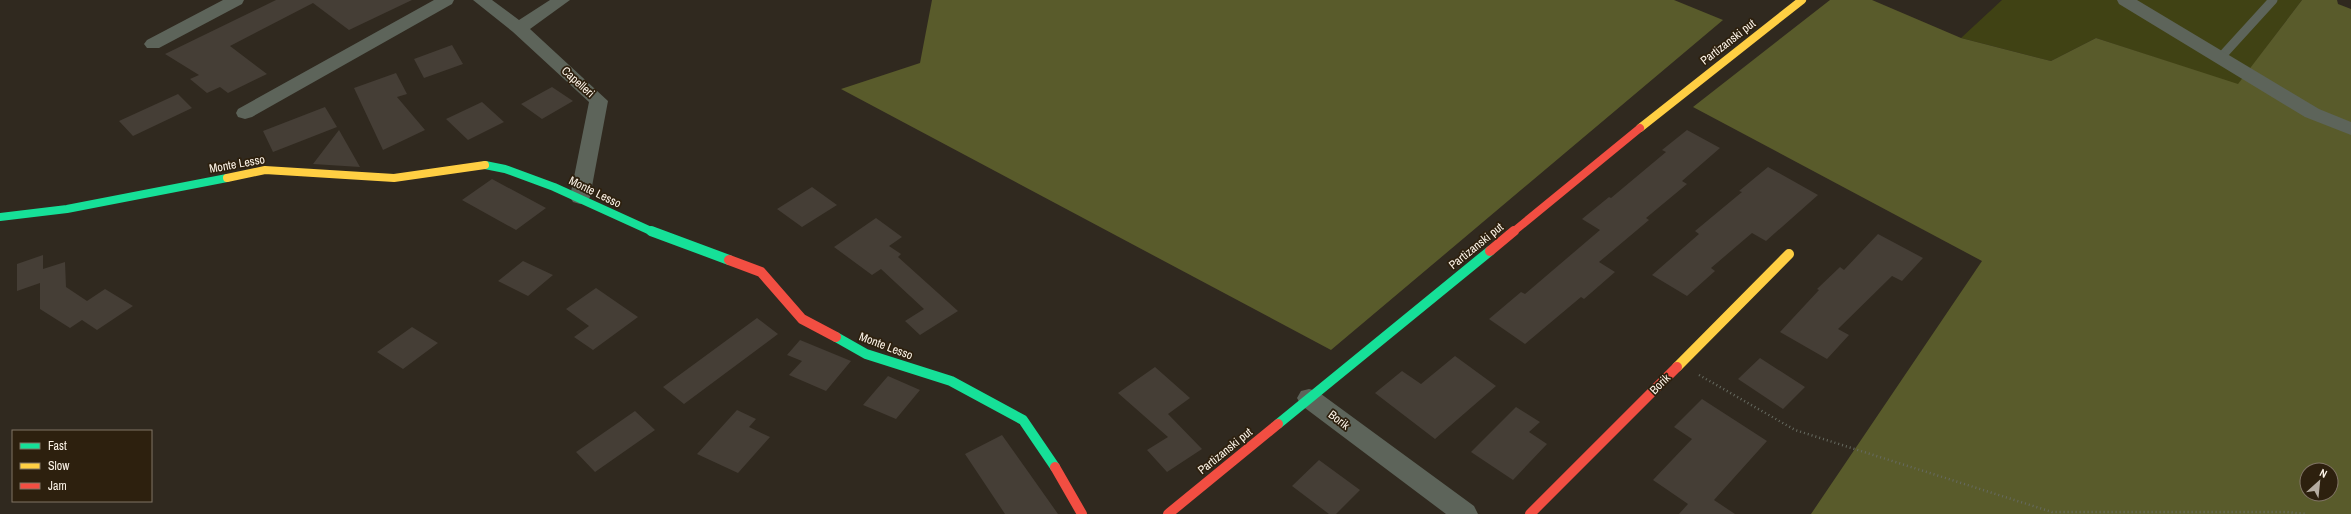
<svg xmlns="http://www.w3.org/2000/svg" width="2351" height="514" font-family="'Archivo Narrow',sans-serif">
  <rect width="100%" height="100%" fill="#30291f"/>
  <path fill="#404214" d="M2002 0H2302L2238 85 2096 38 2051 61 1961 38Z"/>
  <path fill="#595b2b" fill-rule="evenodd" d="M932 0H1674L1723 20 1331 350 841 89 920 63Z
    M1830 0H1872L1961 38 2051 61 2096 38 2238 84 2302 0H2337L2338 4 2351 9V514H1811L1982 261 1693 107ZM2307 470H2331V494H2307Z"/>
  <path fill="#453e36" d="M276 0H412L349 30 313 3 230 46 267 74 228 93 220 87 207 93 190 79 199 75 165 54Z
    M452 45 463 64 424 78 414 59Z
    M396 73 407 94 397 97 425 130 383 150 354 88Z
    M552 87 573 101 542 119 521 104Z
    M178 94 192 108 133 136 119 121Z
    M482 102 504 122 468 140 446 119Z
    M325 107 337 127 273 152 263 131Z
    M339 130 360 167 313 164Z
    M1687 130 1720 148 1682 181 1687 184 1646 218 1649 220 1599 262 1615 272 1584 299 1581 297 1525 344 1489 319 1521 292 1525 294 1600 230 1582 219 1609 197 1611 198 1666 152 1662 150Z
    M1768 167 1818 195 1766 241 1752 233 1711 268 1715 271 1687 296 1652 275 1699 234 1695 231 1742 192 1739 191Z
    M492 179 546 208 516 230 462 200Z
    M812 187 837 205 802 227 777 209Z
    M876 218 902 237 889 246 901 254 898 257 958 311 920 335 905 321 924 309 881 269 872 275 834 247Z
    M1878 234 1923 258 1902 281 1892 276 1838 329 1849 335 1827 359 1780 332 1819 290 1817 289 1840 267 1844 270Z
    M43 255V269L65 262 66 287 87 301 105 289 133 306 97 330 82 320 70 328 40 309V283L17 291V264Z
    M523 261 553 275 528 296 498 281Z
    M596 288 638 317 593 350 574 337 589 326 566 309Z
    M757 318 778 334 684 404 663 387Z
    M412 327 438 343 403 369 377 352Z
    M800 340 851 361 826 391 789 375 802 361 787 355Z
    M1455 356 1496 386 1435 439 1375 393 1402 371 1421 384Z
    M1760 358 1805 387 1783 409 1738 379Z
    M1155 367 1190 398 1168 414 1202 449 1167 472 1147 450 1168 437 1118 393Z
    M888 376 920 390 896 419 863 405Z
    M1702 399 1767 441 1714 500 1735 514H1679L1688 504 1653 480 1692 439 1674 427Z
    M1516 407 1540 422 1529 432 1547 444 1513 480 1471 452Z
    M737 410 756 419 749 427 770 437 738 473 697 454Z
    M635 411 655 430 595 472 576 452Z
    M1002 435 1029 473 1058 514H1005L965 454Z
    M1319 460 1360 490 1336 514H1329L1292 486Z"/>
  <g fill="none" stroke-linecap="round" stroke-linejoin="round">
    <path stroke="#666a60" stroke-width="2.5" stroke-dasharray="1 3" stroke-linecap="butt" d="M1699 375 1795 430 2052 512H2287L2306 514"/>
    <path stroke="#5d645a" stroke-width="9" d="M2221 57 2273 0"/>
    <path fill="#5d645a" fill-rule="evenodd" d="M223 0H244L242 4 159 48H147L144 44 147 40Z
      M434 0H454L452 4 252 117 245 119 238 117 236 113 238 109Z
      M473 0H492L519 20 550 0H570L530 29 608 101 590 197 587 202 580 204 573 202 570 197 589 102 513 32Z
      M2117 0H2137L2319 109 2351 122V135L2305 117 2119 4Z
      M1309 389 1317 391 1474 506 1478 514H1446L1301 405 1297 398 1301 391Z"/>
    <path stroke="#16e098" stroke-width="8" d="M485 165 505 169 554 187 653 232
      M0 217 67 209 227 178"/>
    <path stroke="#16e098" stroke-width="10" d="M651 231 729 260
      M836 337 866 354 951 381 1023 420 1055 467
      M1278 424 1490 251"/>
    <path stroke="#ffcf43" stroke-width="8" d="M1640 128 1802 0
      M227 178 265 170 394 178 485 165"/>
    <path stroke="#ffcf43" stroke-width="10" d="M1677 367 1789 254"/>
    <path stroke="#f24e42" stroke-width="8" d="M1513 232 1640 128"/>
    <path stroke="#f24e42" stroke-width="10" d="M1490 251 1514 231
      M729 260 761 272 802 319 836 337
      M1055 467 1082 514
      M1168 514 1278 424
      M1530 514 1677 367"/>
  </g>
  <g text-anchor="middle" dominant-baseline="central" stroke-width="3.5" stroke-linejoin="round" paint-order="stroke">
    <g font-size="12" fill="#fcf3e7" stroke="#2d200e">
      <text transform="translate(1728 42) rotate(-38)">Partizanski put</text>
      <text transform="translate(578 82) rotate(42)">Capelleri</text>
      <text transform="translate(237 164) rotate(-10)">Monte Lesso</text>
      <text transform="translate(595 192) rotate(26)">Monte Lesso</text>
      <text transform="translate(1476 246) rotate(-39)">Partizanski put</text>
      <text transform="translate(886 346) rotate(21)">Monte Lesso</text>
      <text transform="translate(1660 384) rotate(-45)">Borik</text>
      <text transform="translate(1339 420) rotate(37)">Borik</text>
      <text transform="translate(1225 451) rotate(-39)">Partizanski put</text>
    </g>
  </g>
  <rect x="12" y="430" width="140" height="72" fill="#2d200e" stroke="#807465"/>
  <rect x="20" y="443" width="20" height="6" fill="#16e098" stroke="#807465"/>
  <text x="48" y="450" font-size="12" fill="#fcf3e7">Fast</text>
  <rect x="20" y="463" width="20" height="6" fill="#ffcf43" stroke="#807465"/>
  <text x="48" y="470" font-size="12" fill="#fcf3e7">Slow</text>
  <rect x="20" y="483" width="20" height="6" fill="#f24e42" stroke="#807465"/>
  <text x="48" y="490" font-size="12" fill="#fcf3e7">Jam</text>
  <g transform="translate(2319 482) rotate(27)"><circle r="19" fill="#2d200e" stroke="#807465"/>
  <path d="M0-3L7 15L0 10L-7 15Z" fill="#b5aca1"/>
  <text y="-6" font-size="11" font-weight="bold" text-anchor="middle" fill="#fcf3e7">N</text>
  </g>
</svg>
